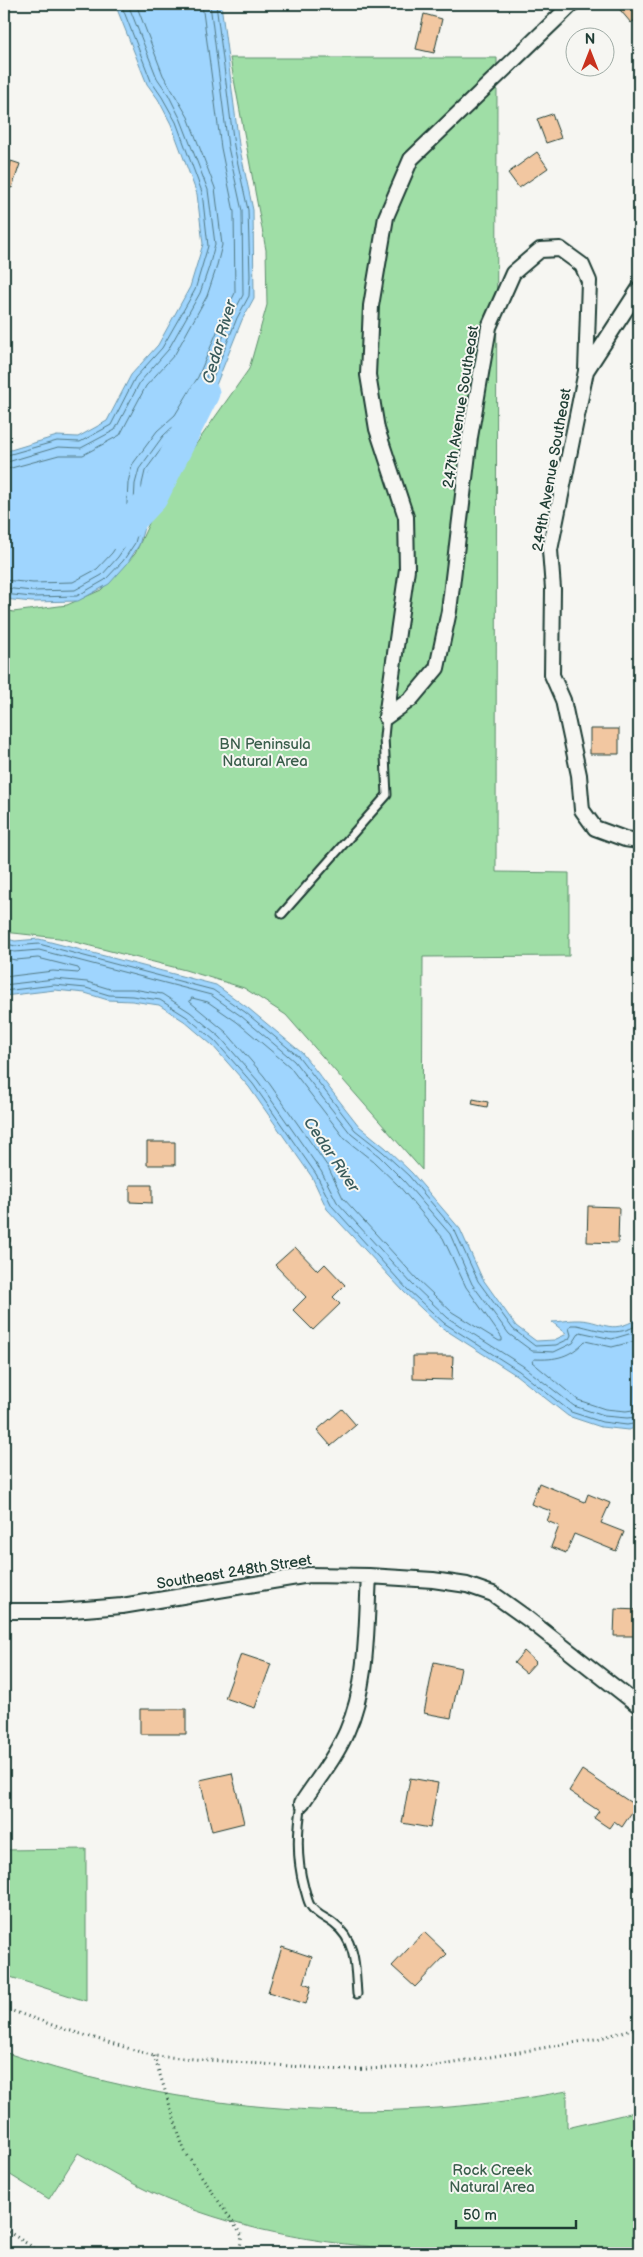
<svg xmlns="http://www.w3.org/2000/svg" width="643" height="2257" font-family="'Balsamiq Sans',sans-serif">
  <rect width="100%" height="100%" fill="#f6f6f2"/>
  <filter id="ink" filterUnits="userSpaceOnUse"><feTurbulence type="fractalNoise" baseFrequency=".02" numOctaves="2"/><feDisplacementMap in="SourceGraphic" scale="10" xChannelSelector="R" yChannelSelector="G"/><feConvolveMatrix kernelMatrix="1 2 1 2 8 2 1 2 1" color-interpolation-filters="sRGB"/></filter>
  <g filter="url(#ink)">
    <path fill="#9fdea6" stroke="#5f8e6d" d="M230 58H497L496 872 569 873V956L423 957 422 1170 286 1015 244 988 185 970 59 938 4 932V609L13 612 67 605 101 590 135 554 165 488 249 369 267 305 266 250Z
      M86 1849V2001L4 1975V1850Z
      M4 2052C186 2114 378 2127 567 2091V2128L639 2111V2253H403V2249C316 2244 232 2229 152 2193 127 2181 103 2167 78 2153L49 2199 4 2171Z"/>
    <path fill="#9fd5fe" stroke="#6c98ad" d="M115 4H221L239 145 253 210 254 298 242 320 216 385 189 427 171 443 149 474 145 524 139 545 127 564 109 584 78 601 32 602 4 599V452L57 436 78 437 107 421 131 375 158 345 190 287 203 244 197 194 171 124 158 99 147 84Z
      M4 938 15 941 39 939 216 985 248 1008 302 1053 359 1126 386 1148 412 1173 460 1229 482 1278 516 1326 536 1341 554 1340 567 1334 552 1322C560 1322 567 1320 575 1320 604 1319 607 1337 639 1318V1427L628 1430 601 1427 568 1416 516 1375 441 1327 404 1292 327 1209 312 1177 249 1087 212 1045 184 1021 159 1005 132 1001 108 1000 85 993 55 990 4 996Z"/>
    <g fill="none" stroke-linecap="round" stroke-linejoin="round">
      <path stroke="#527a85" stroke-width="1" d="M4 456 57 441 80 442 111 425 135 378 162 348 195 290 208 246 202 192 176 122 162 97 151 81 121 4
        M4 463 58 447 81 448 115 430 140 382 168 350 200 293 209 267 215 244 208 190 181 120 168 94 157 78 128 4
        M4 470 59 455H83L120 435 146 386 175 354 207 296 216 269 222 245 215 188 188 117 163 75 136 4
        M4 580 33 583 73 582 97 569 112 553 122 538 126 522 128 483 132 465 157 431 175 415 198 377 225 313 235 293 234 212 221 148 202 4
        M4 588 32 591 75 590 102 575 118 557 129 541 133 523 135 484 139 469 163 436 180 420 205 380 232 316 243 295 242 211 228 147 210 4
        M4 594 32 597 77 596 105 580 123 561 135 543 140 523 142 484 145 471 168 440 185 424 211 383 237 318 249 296 250 276 248 210 234 146 216 4
        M4 943 15 946 39 944 213 990 245 1012 299 1057 355 1130 383 1152 409 1176 455 1231 478 1281 513 1329 535 1346 556 1345 569 1339 571 1335 569 1328 571 1325H577C600 1330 617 1338 639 1324
        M4 950 15 952 39 950 211 995 241 1016 294 1061 351 1134 379 1156 404 1181 450 1234 472 1284 509 1334 532 1351 554 1352 573 1343 580 1332 612 1339 639 1331
        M4 958 16 960 38 958 78 968 80 971 78 973 53 971 4 977
        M4 985 54 979 87 982 110 989H133L162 994 190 1012 220 1037 258 1081 321 1171 337 1202 412 1284 448 1318 523 1366 574 1406 604 1416 627 1418 639 1417
        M4 991 54 985 86 988 109 995 132 996 160 1000 187 1017 215 1041 253 1084 316 1174 332 1206 407 1289 444 1323 519 1371 571 1412 602 1422 627 1425 639 1423
        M192 998 208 1002 237 1022 289 1066 345 1139 374 1162 399 1186 443 1238 466 1287 502 1338V1341H499L452 1312 417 1279 343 1198 328 1167 264 1076 226 1032 190 1002Z
        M639 1340 612 1347 585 1341C570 1357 556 1360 534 1359L532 1362 578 1400 605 1409 626 1411 639 1409"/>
      <path stroke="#9fd5fe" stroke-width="29" d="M118 535 153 498 205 393"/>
    </g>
    <path fill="#f2c7a1" stroke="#1f3d34" d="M618 4H639V17L631 23 616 5Z
      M424 14 442 19 434 53 416 49Z
      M552 114 561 138 546 143 537 119Z
      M537 152 548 168 519 188 508 173Z
      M11 161 20 164 12 188 4 185V165L10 167Z
      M590 729H619V754H590Z
      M473 1099 488 1102 487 1107 472 1104Z
      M147 1142H175V1165H147Z
      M130 1185H152V1203L130 1202Z
      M588 1206 619 1207 618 1243 587 1242Z
      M4 1217H10V1242L4 1243Z
      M295 1247 318 1271 325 1264 345 1285 333 1297 340 1304 313 1330 293 1310 306 1297 275 1265Z
      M413 1356H453L452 1380 413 1379Z
      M342 1409 356 1425 331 1446 317 1430Z
      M539 1483 585 1502 588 1494 610 1503 601 1523 624 1532 616 1551 574 1534 566 1553 551 1547 559 1526 547 1521 551 1511 531 1504Z
      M615 1609 639 1610V1636H614Z
      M524 1651 536 1662 526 1673 514 1663Z
      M241 1654 271 1664 255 1708 225 1698Z
      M434 1662 461 1668 451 1718 424 1713Z
      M140 1709H186V1734H140Z
      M582 1770 636 1806 622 1827 614 1821 609 1828 594 1818 599 1811 569 1791Z
      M232 1773 244 1823 212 1831 200 1780Z
      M410 1778 438 1783 430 1828 402 1823Z
      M424 1932 447 1954 415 1987 392 1966Z
      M282 1947 312 1957 304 1983 311 1986 306 2004 268 1992Z"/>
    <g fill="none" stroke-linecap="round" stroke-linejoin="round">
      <g stroke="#1f3d34" stroke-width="11">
        <path id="service" d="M282 914 387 795 384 737 386 717
          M302 1803C297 1831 296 1858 304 1887 306 1892 307 1900 310 1905 316 1915 325 1917 334 1924 357 1941 355 1969 357 1994"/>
      </g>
      <g stroke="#1f3d34" stroke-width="18">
        <path id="minor" d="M639 289 586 371 550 550 553 589 552 675 563 700 579 775 582 810 595 828 625 839 639 841
          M386 717 407 569 406 517 377 429 368 375 371 306 386 217 411 159 572 4
          M386 717 411 699 437 668 449 611 470 437 489 327 513 273 540 250 560 249 582 265 589 281 586 371
          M4 1611H60L122 1606 309 1575 369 1576 433 1580 467 1585 493 1594 528 1619 639 1706
          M302 1803C317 1780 336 1757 347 1731 368 1684 366 1627 369 1576"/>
      </g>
      <path stroke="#1f3d34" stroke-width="3" stroke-dasharray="1 4" stroke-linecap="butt" d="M4 2008 61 2028 154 2056 343 2070 437 2066 601 2038 639 2027
        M154 2056 184 2150 242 2236 239 2253
        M4 2229 42 2253"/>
      <use href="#service" stroke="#f6f6f2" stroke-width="7"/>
      <use href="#minor" stroke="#f6f6f2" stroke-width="14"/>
    </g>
  </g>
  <g text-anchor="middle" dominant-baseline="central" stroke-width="4" stroke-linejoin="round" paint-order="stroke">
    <g font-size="15" fill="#1f3d34" stroke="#f6f6f2">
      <text transform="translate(461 407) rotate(-81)">247th Avenue Southeast</text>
      <text transform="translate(552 470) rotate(-80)">249th Avenue Southeast</text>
      <text transform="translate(234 1572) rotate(-9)">Southeast 248th Street</text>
    </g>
    <g font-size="15" fill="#395d4b" stroke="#f6f6f2">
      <text x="265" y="744">BN Peninsula<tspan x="265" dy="17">Natural Area</tspan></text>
      <text x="492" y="2170">Rock Creek<tspan x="492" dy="17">Natural Area</tspan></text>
    </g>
    <g font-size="16" font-style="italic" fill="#395b5c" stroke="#f6f6f2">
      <text transform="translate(220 342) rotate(-74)">Cedar River</text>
      <text transform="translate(331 1155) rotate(56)">Cedar River</text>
    </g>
  </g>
  <rect width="643" height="2257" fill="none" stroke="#f6f6f2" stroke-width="20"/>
  <rect x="10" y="10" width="623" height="2237" fill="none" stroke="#1f3d34" stroke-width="2" filter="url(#ink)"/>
  <g transform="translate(590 52)"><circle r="24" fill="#f6f6f2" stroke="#a0aca6"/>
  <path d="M0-4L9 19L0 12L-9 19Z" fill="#c8321e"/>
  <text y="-8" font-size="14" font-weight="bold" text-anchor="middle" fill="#1f3d34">N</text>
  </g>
  <path d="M456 2220v8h120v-8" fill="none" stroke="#1f3d34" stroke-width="2.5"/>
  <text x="463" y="2220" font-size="15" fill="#1f3d34" stroke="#f6f6f2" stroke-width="4" paint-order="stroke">50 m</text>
</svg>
